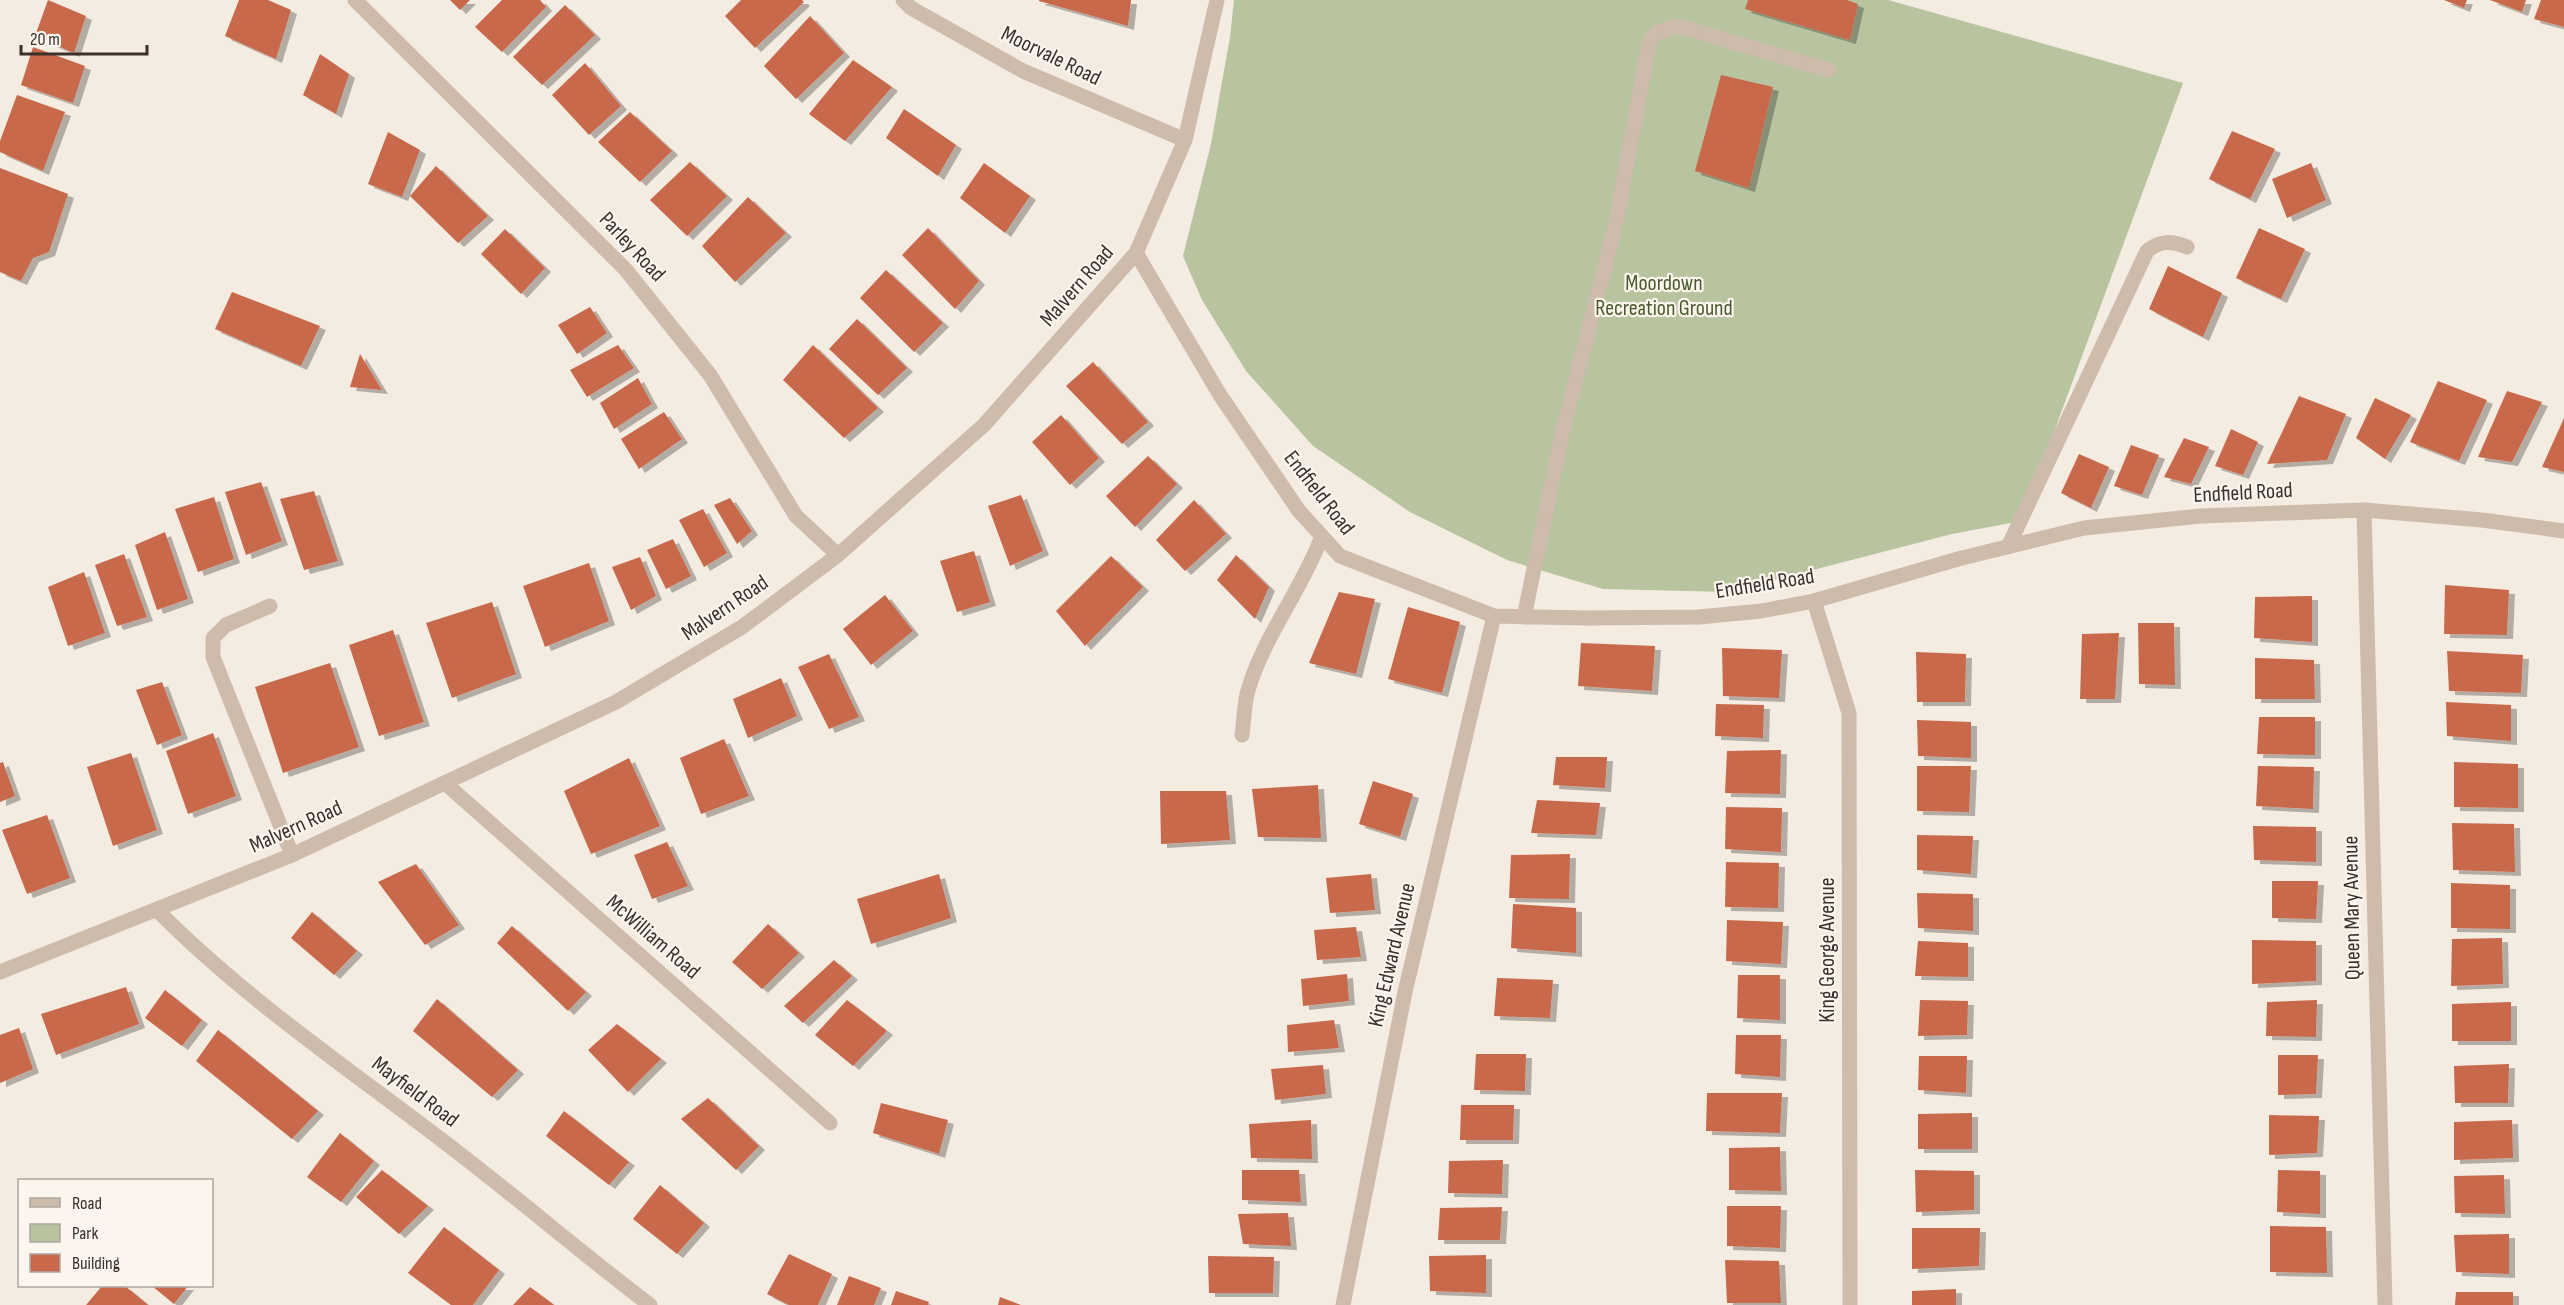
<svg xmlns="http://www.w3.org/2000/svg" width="2564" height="1305" font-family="'Sofia Sans Condensed',sans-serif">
  <defs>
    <filter id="shadow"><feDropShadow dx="6" dy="4" stdDeviation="0" flood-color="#0004"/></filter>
  </defs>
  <rect width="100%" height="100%" fill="#f4ebe1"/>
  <path fill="#b8c4a0" d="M1234 0H1888L2183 83 2021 521 1952 534 1728 592 1603 589 1507 560 1410 512 1313 446 1246 371 1202 300 1183 256 1211 144 1230 37Z"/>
  <path fill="#c8694b" filter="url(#shadow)" d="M48 0 86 16 74 53 35 36Z
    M239 0H268L291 10 276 59 225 36Z
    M450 0H470L460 10Z
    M502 0H540L546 7 502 52 475 27Z
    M741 0H802L804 2 755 48 725 16Z
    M1039 0H1131L1128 26 1039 1Z
    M1748 0H1847L1858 4 1850 40 1745 9Z
    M2444 0H2467L2464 8Z
    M2490 0H2526L2522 12Z
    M2541 0H2564V27L2534 19Z
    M565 5 595 35 542 85 513 57Z
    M810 16 844 53 796 99 764 66Z
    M33 47 85 66 73 103 21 85Z
    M320 54 349 74 336 114 303 95Z
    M853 60 892 87 845 141 809 114Z
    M585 63 621 106 589 135 552 95Z
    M1721 75 1773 87 1749 188 1695 171Z
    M17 95 65 112 43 171 0 152V141Z
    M904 109 956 145 938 176 886 138Z
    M630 112 672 151 640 182 598 142Z
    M2232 131 2275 149 2250 199 2209 179Z
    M388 132 420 150 402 197 368 184Z
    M690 162 727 196 687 236 650 200Z
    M984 163 1030 196 1005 233 960 198Z
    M2311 163 2326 200 2287 218 2272 179Z
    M436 166 488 216 458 243 410 196Z
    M0 168 68 194 49 252 33 258 21 281 0 272Z
    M748 197 786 233 735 282 702 246Z
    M928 228 979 281 955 309 902 255Z
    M2259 228 2305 249 2281 299 2236 278Z
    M505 229 545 268 521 294 481 254Z
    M2168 266 2222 293 2203 337 2149 309Z
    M886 270 943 323 914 352 860 298Z
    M232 292 320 326 301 366 215 329Z
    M590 307 607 333 577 354 558 325Z
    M857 319 907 368 878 395 829 349Z
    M618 345 634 368 587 397 570 370Z
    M813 345 878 408 844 438 783 380Z
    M360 354 382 390 350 387Z
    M1093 362 1148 422 1122 444 1066 386Z
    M638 378 652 404 614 429 600 403Z
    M2438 381 2487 400 2459 461 2410 442Z
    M2507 391 2542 402 2512 462 2478 457Z
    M2299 396 2346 414 2327 460 2267 464Z
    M2375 398 2411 415 2385 459 2356 438Z
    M664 412 682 439 639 469 621 439Z
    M1061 415 1099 458 1070 485 1032 442Z
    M2564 418V472L2542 467Z
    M2231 429 2258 442 2243 475 2215 466Z
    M2184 438 2209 447 2191 484 2164 477Z
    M2131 445 2159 455 2142 495 2114 486Z
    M2079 454 2109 467 2091 508 2061 493Z
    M1148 456 1177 484 1135 527 1106 496Z
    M261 482 282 541 246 555 225 492Z
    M314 491 338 561 304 570 280 499Z
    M1021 495 1043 551 1010 566 988 506Z
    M214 497 234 559 198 572 175 509Z
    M730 498 752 531 737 544 714 505Z
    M1194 500 1226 534 1185 571 1156 540Z
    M703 509 727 553 704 567 679 520Z
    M165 532 188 599 157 610 135 545Z
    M673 539 691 576 666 589 647 550Z
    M974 551 990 602 957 612 940 561Z
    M124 554 147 617 117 626 95 565Z
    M1236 555 1269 587 1255 619 1217 580Z
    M1111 556 1143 587 1085 646 1056 611Z
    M640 557 656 596 631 610 612 567Z
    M589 563 609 621 545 647 523 586Z
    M84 572 105 633 68 646 48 587Z
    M2445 585 2509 590 2507 635 2444 634Z
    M1339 592 1375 599 1356 674 1309 663Z
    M885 595 913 631 871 665 843 629Z
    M2312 596V642L2254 638 2255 597Z
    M492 602 516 674 452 698 426 623Z
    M1408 607 1460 622 1442 693 1388 679Z
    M2138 623H2174L2175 685 2139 684Z
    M393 630 424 722 379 736 349 645Z
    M2119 633 2115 699H2080L2082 634Z
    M1581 643 1655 646 1652 691 1578 686Z
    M1722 648 1782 650 1779 698 1723 696Z
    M2447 651 2523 655 2521 693 2449 691Z
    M1916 652 1966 654 1965 702H1917Z
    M829 654 859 717 829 729 798 667Z
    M2255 658 2314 660 2315 699H2255Z
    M330 663 359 747 283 773 255 687Z
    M781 678 797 716 748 738 733 699Z
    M162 682 182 735 157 745 136 690Z
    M2446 702 2511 705V741L2447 736Z
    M1716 704 1764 705 1763 738 1715 736Z
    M2259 717H2315V755L2257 754Z
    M1917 720 1971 722V758L1918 756Z
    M213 733 236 796 188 814 166 751Z
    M724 739 749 796 701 814 680 758Z
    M1781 750 1780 794 1725 793 1727 751Z
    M131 753 157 830 113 846 87 767Z
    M1556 757H1607L1605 788 1553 785Z
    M629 758 660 826 591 854 564 791Z
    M3 762 15 796 0 802V763Z
    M2454 762 2518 764V808L2454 807Z
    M1917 766H1971L1969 812 1917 811Z
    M2258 766 2314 767 2313 809 2256 806Z
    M1373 781 1413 794 1400 837 1359 824Z
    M1318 785 1321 838 1258 837 1252 789Z
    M1160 791H1226L1230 840 1161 844Z
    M1537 800 1600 803 1596 835 1531 833Z
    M1726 807 1782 808 1781 852 1725 849Z
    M47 815 70 878 27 894 2 830Z
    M2452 823 2514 824 2515 872 2453 870Z
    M2253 826 2316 827V862L2254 860Z
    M1917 835 1973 836 1971 874 1917 870Z
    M667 842 688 886 652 899 634 855Z
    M1570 854 1569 899 1509 898 1511 855Z
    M1726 862 1779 863 1778 908 1725 907Z
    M416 864 459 925 425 945 378 882Z
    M939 874 951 918 871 944 857 899Z
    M1371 874 1375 910 1330 913 1326 878Z
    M2272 881H2318L2316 919 2272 918Z
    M2451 883 2510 885V929L2451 928Z
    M1917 893 1973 894V931L1918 928Z
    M1513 904 1576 908V953L1511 948Z
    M312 912 357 951 334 975 291 938Z
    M1727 920 1783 922 1781 964 1726 961Z
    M768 924 799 953 762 989 732 962Z
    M512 926 586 992 568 1011 497 943Z
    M1356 927 1361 957 1317 960 1314 930Z
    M2502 938 2503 984 2451 986 2452 939Z
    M2252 940 2316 941V981L2252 984Z
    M1918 941 1968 943V977L1915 976Z
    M834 960 852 976 803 1023 784 1006Z
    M1347 974 1349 1001 1303 1006 1301 979Z
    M1738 975H1780V1020L1737 1018Z
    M1497 978 1553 980 1550 1018 1494 1016Z
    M126 987 139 1024 56 1055 41 1014Z
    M165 990 202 1020 182 1046 145 1018Z
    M437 999 518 1070 492 1097 413 1031Z
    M847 1000 887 1031 853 1066 815 1035Z
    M1920 1000 1968 1001 1967 1035 1918 1036Z
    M2317 1000 2316 1037 2266 1036 2267 1002Z
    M2511 1002V1041H2452V1004Z
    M1334 1020 1339 1048 1288 1052 1287 1025Z
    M617 1024 661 1059 628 1092 588 1050Z
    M19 1028 33 1069 0 1083V1035Z
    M218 1030 318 1111 292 1139 196 1061Z
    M1736 1035H1781L1780 1077 1735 1074Z
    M1476 1054H1526L1525 1091 1474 1090Z
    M2278 1055H2318L2316 1094 2278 1095Z
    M1919 1056H1967L1966 1093 1918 1090Z
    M2509 1064 2508 1103H2455L2454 1066Z
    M1323 1065 1326 1094 1275 1100 1271 1069Z
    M1707 1093H1782L1780 1133 1706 1131Z
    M708 1098 759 1146 736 1170 681 1119Z
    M881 1103 948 1120 939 1154 873 1133Z
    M1461 1105H1514L1513 1140H1460Z
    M564 1111 629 1162 609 1185 546 1136Z
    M1972 1113V1149H1918V1114Z
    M2269 1115 2319 1116 2317 1153 2269 1155Z
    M1311 1120 1312 1159 1251 1158 1249 1124Z
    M2512 1120 2513 1158 2454 1160V1122Z
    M340 1133 374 1161 341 1202 307 1177Z
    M1780 1147 1781 1191 1729 1190V1148Z
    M1503 1160 1502 1194 1448 1193 1449 1161Z
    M382 1170 428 1206 399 1234 356 1197Z
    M1242 1170H1299L1301 1202 1242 1200Z
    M1915 1170 1974 1171V1210L1916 1212Z
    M2278 1170 2320 1171V1214L2277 1212Z
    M2504 1175 2505 1214 2455 1213 2454 1176Z
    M660 1185 704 1223 677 1254 633 1219Z
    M1727 1206H1781L1780 1248 1727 1246Z
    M1502 1207 1500 1240H1438L1440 1208Z
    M1288 1213 1291 1246 1243 1244 1238 1214Z
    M2270 1226 2326 1227 2327 1273 2270 1272Z
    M444 1227 499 1270 473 1305H451L408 1273Z
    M1912 1228H1980L1979 1266 1912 1269Z
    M2509 1234V1274L2456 1272 2454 1235Z
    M789 1254 832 1274 818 1305H789L767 1294Z
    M1486 1255V1293L1430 1291 1429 1256Z
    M1208 1256 1274 1257 1273 1293H1209Z
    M1725 1260 1779 1261 1781 1303H1727Z
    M849 1276 881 1288 874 1305H837Z
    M102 1286H125L148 1305H86Z
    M152 1286H188L174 1304Z
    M530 1287 554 1305H513Z
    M1956 1289V1305H1912V1291Z
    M896 1291 929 1302 928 1305H891Z
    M2456 1292H2513V1305H2455Z
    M1000 1297 1021 1305H998Z"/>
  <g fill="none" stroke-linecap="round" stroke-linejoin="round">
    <path stroke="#cdbbac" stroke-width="15" d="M355 0 626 270 710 375 796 516 838 555
      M903 0 911 8 1023 71 1185 140
      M1136 253 1220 395 1299 511 1340 556 1494 616 1587 618 1699 617 1761 611 1814 601 1958 559 2084 528 2201 516 2364 510 2482 520 2564 531
      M2364 510 2385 1305
      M2008 547 2147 251C2160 240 2172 241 2187 247
      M1814 601 1849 713 1850 1305
      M270 606 226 625 213 638V657L292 855
      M1524 617 1563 429 1615 227 1649 43 1656 33 1678 26 1828 70
      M1242 735C1244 721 1244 707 1247 694 1262 638 1302 590 1322 536
      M446 784 830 1123
      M157 910C243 997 346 1067 443 1141 513 1194 580 1252 650 1305
      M0 972 292 855 616 702 742 627 838 555 984 425 1136 253 1185 140 1217 0
      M1343 1305 1405 992 1494 616"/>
  </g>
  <g text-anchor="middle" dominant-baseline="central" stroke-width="4.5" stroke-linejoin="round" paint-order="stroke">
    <g font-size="22" fill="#3b302b" stroke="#fbf5ee">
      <text transform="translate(1051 56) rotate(26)">Moorvale Road</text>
      <text transform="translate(632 247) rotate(47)">Parley Road</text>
      <text transform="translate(1077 286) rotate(-49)">Malvern Road</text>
      <text transform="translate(1319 493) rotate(52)">Endfield Road</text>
      <text transform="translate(2243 493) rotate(-3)">Endfield Road</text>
      <text transform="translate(1765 584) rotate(-9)">Endfield Road</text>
      <text transform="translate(725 608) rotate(-34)">Malvern Road</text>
      <text transform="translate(296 827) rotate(-24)">Malvern Road</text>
      <text transform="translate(2352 908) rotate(-91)">Queen Mary Avenue</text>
      <text transform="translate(653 937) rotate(41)">McWilliam Road</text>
      <text transform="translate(1827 950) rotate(-90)">King George Avenue</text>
      <text transform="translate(1392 955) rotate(-77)">King Edward Avenue</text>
      <text transform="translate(415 1092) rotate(37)">Mayfield Road</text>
    </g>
    <g font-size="22" fill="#4a5a2e" stroke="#fbf5ee">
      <text x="1664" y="283">Moordown<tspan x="1664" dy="25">Recreation Ground</tspan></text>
    </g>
  </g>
  <rect x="18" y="1179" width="195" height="108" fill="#fbf5ee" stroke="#aea6a0" stroke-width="1.5"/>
  <rect x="30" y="1198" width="30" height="9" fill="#cdbbac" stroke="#aea6a0" stroke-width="1.5"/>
  <text x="72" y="1209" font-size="18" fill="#3b302b">Road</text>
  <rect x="30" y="1224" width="30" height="18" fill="#b8c4a0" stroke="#aea6a0" stroke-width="1.5"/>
  <text x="72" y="1239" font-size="18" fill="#3b302b">Park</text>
  <rect x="30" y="1254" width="30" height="18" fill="#c8694b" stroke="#aea6a0" stroke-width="1.5"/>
  <text x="72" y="1269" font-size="18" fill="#3b302b">Building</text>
  <path d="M21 45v9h126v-9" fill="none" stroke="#3b302b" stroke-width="3"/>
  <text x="30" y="45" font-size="18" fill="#3b302b" stroke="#fbf5ee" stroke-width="4.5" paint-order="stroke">20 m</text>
</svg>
